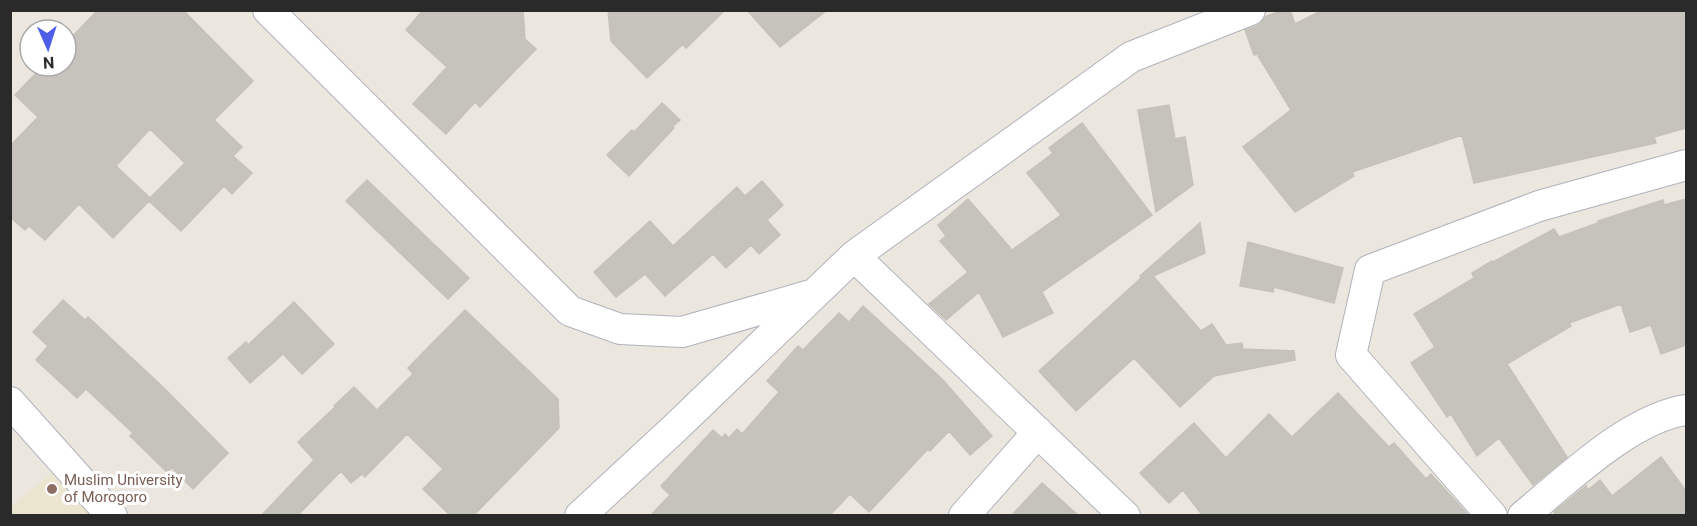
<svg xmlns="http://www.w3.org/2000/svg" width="1697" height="526" font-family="Roboto,sans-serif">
  <rect width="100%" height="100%" fill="#ebe6de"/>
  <path fill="#ebe4ce" d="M55 471 94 516H11V507Z"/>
  <path fill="#c6c3bd" stroke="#c6c2b7" stroke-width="1.5" fill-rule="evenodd" d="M98 10H183L253 81 214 120 242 147 233 156 252 173 232 194 224 186 181 231 149 201 113 238 79 204 45 240 29 226 25 230 10 217V146L38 117 15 95 43 66H66V43ZM150 129 185 163 150 198 116 166Z
    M423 10H523L525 39 536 49 480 107 475 102 446 134 413 104 447 67 406 30Z
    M608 10H725L686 48 683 44 647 78 611 41Z
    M747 10H827L780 47Z
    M1282 10H1290L1295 24 1323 10H1686V128L1654 137 1656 143 1474 183 1462 135 1352 172 1354 176 1295 212 1243 147 1291 110 1257 54 1254 55 1245 30 1257 26 1265 17Z
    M662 103 680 120 672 127 674 128 629 176 607 155 632 130 634 132Z
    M1169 105 1175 139 1185 137 1193 185 1156 212 1138 110Z
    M1082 123 1152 215 1042 292 1053 313 1003 337 979 292 946 320 929 304 968 272 940 241 946 236 938 225 968 199 1012 250 1061 215 1027 173 1053 153 1049 148Z
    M367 180 469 278 448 299 346 201Z
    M762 181 783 205 767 220 780 235 759 254 751 245 726 268 713 254 665 296 645 274 616 297 594 272 650 221 673 246 737 187 745 196Z
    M1686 199V345L1661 354 1651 325 1630 332 1621 304 1569 323 1571 326 1507 364 1567 457 1533 485 1499 438 1477 456 1451 414 1447 417 1411 363 1435 347 1414 314 1474 278 1472 273 1492 261 1493 262 1554 229 1559 237 1598 223V221L1663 200 1664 205Z
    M1200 223 1205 253 1153 276 1201 331 1212 324 1226 345 1242 343 1243 349 1294 351 1295 360 1214 376 1180 407 1134 358 1076 411 1039 371 1141 278 1140 276Z
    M1248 242 1343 268 1334 303 1274 287 1273 292 1240 286Z
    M63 300 85 320 88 317 166 390 228 453 193 489 172 468 167 472 130 436 133 433 86 389 77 398 36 360 48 346 33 332Z
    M294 302 334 344 302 374 283 354 250 383 228 358 246 342 248 345Z
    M863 306 942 379 992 436 970 455 949 431 930 451 928 449 869 512 850 494 829 516H650L670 495 661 486 713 430 722 438 725 434 729 438 737 429 742 434 779 392 767 381 798 346 803 350 839 313 849 322Z
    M465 310 558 399 559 428 473 516H451L423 489 443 469 407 434 365 477 362 474 351 483 341 471 297 516H261L314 460 298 442 335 407 334 406 354 387 377 410 413 374 408 368Z
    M1338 393 1389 447 1394 443 1426 479 1431 474 1469 516H1203L1183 490 1169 503 1140 473 1194 423 1226 458 1269 414 1292 437Z
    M1661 457 1686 491V516H1556L1554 512 1586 486 1588 490 1600 480 1612 496Z
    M1042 483 1079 516H1011Z"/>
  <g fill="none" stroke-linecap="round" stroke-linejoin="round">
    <g stroke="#b1b3bc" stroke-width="32">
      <path id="street" d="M268 10 570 311 620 329 682 332 811 295
        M854 256 1125 516
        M10 402 112 516
        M580 516 674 429 854 256 1131 57 1250 10
        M964 516 1038 432
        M1492 516 1351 355 1370 270 1539 206 1686 165
        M1523 516C1567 480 1630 418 1686 410"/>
    </g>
    <use href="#street" stroke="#fff" stroke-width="30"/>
  </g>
  <circle fill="#8d6e63" stroke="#fff" stroke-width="2" cx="52" cy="489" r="6"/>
  <g text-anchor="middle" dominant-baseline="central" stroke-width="6" stroke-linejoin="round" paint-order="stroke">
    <g font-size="15" fill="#785e54" stroke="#fff" text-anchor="start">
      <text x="64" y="480">Muslim University<tspan x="64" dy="17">of Morogoro</tspan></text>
    </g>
  </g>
  <rect width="1697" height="526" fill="none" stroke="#2a2a2a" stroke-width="24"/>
  <g transform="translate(48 48) rotate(177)"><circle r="28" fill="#ffffff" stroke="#aaaaaa" stroke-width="1.5"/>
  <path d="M0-4.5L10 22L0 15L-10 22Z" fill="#4d5ee9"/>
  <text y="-9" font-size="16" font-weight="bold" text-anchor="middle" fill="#2a2a2a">N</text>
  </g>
</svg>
